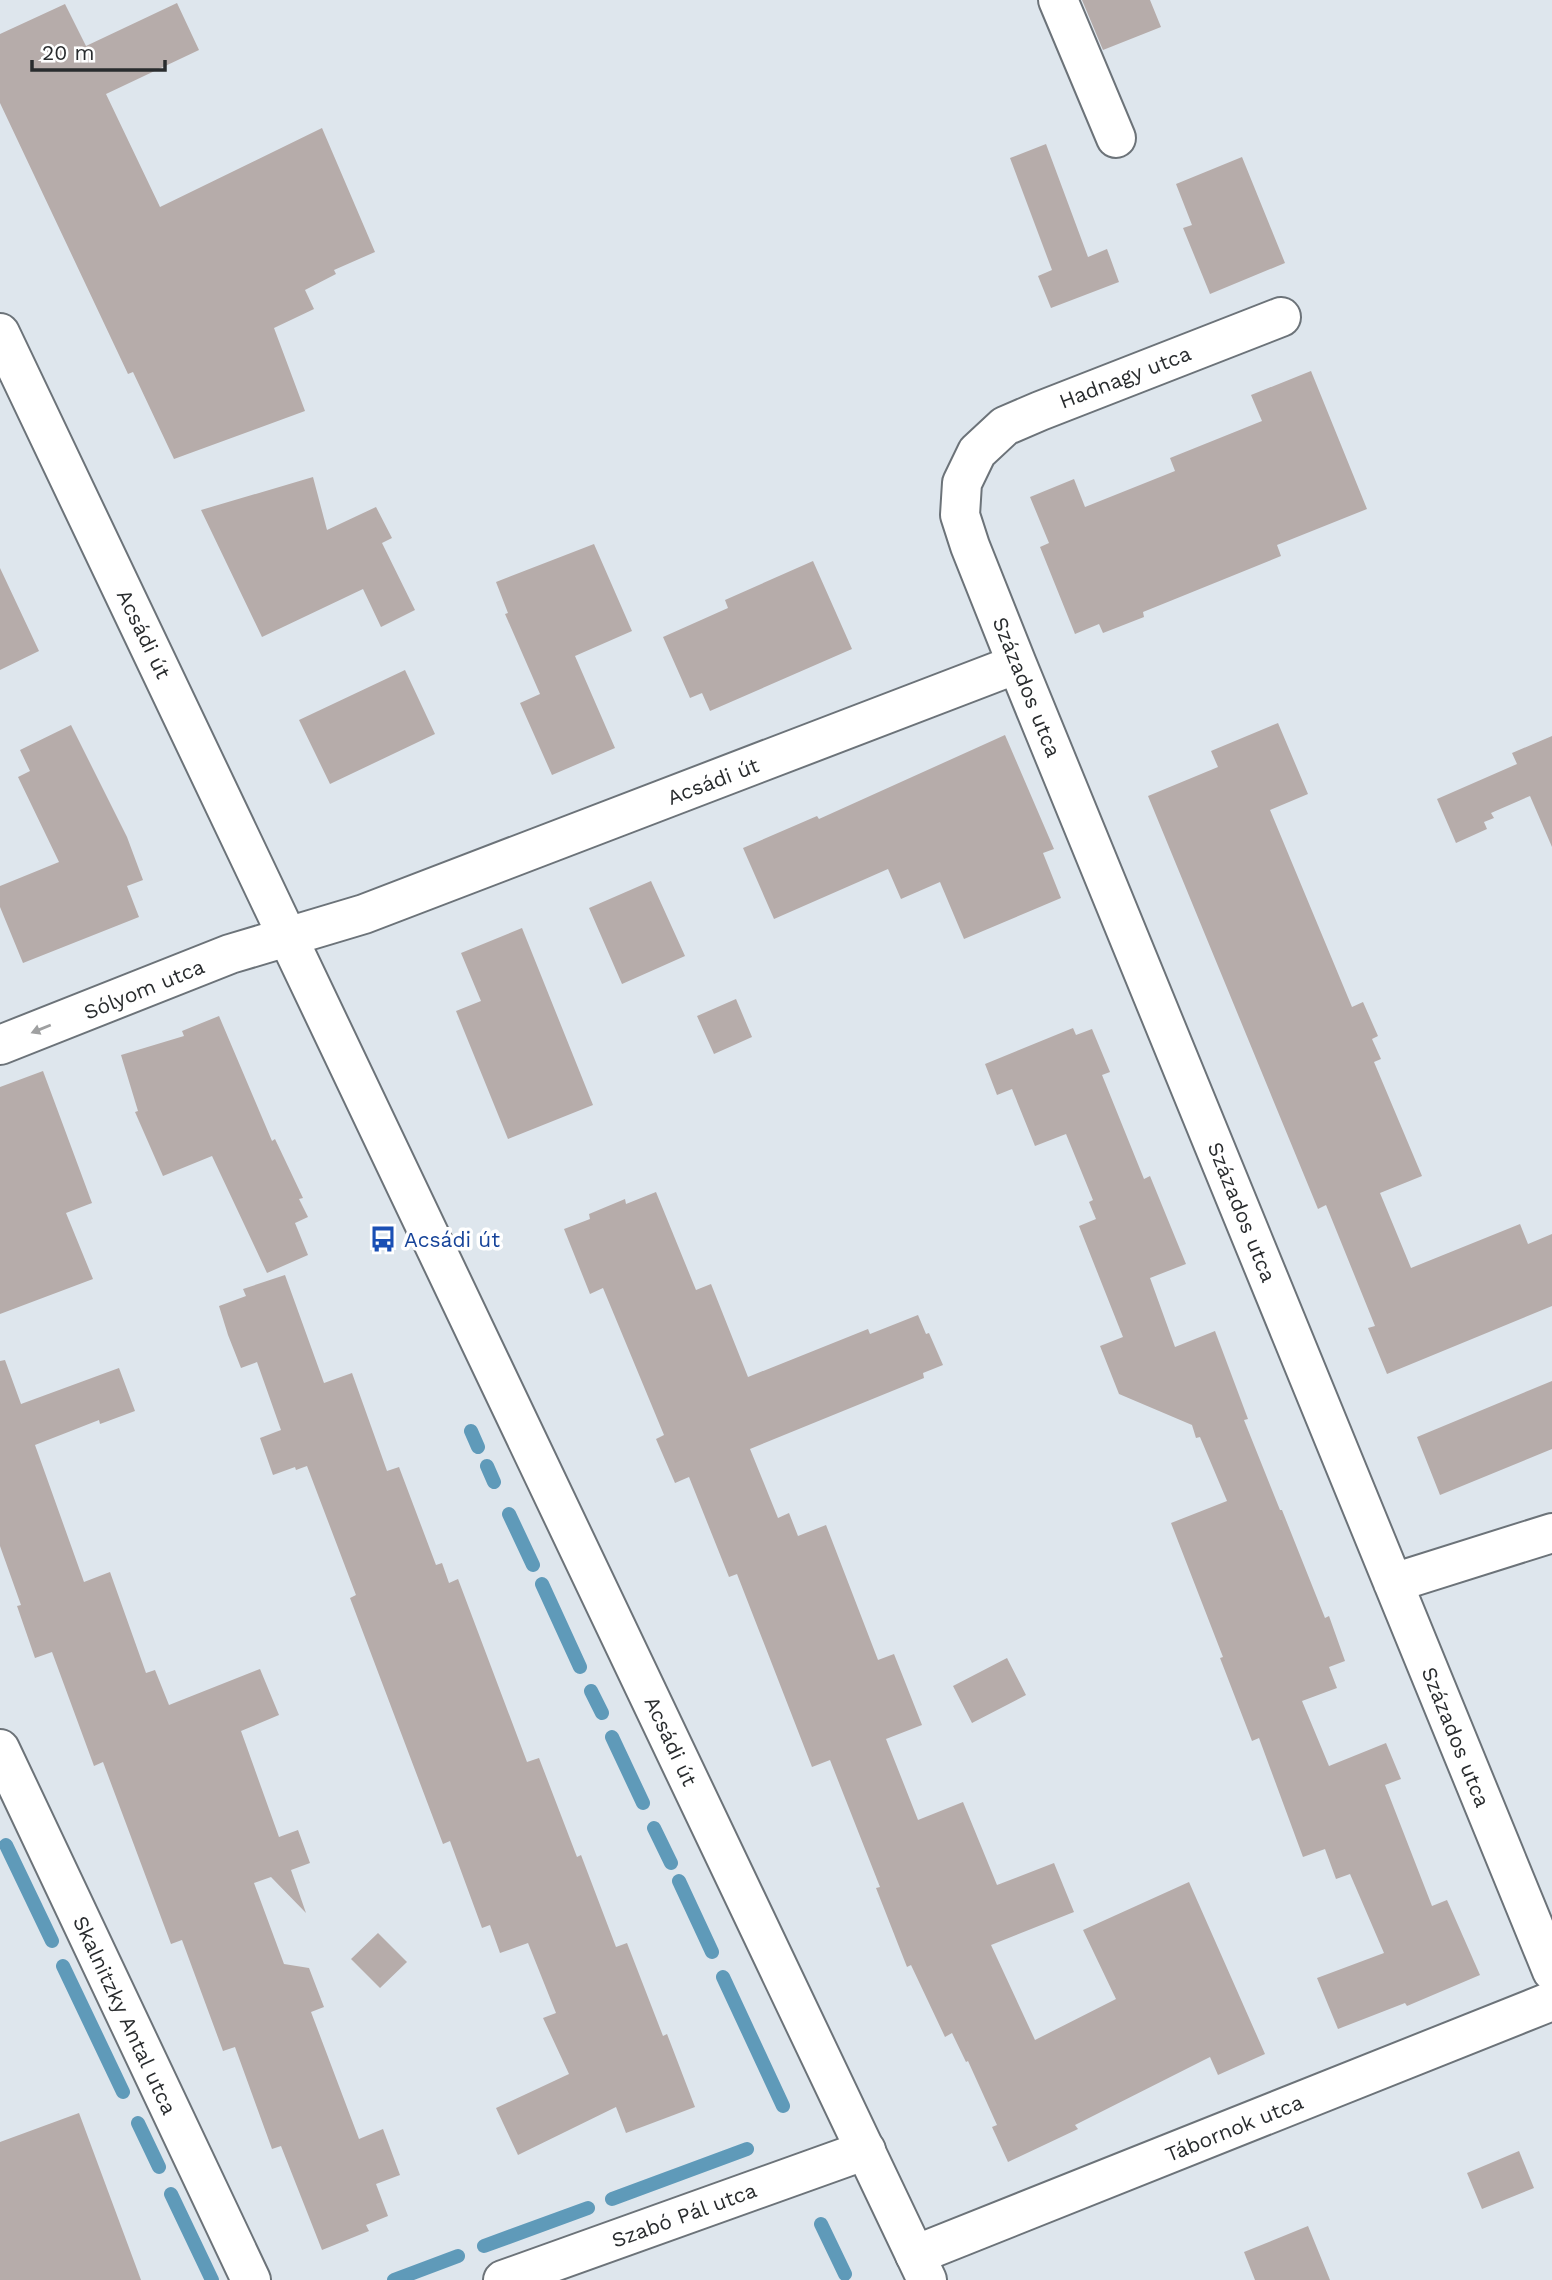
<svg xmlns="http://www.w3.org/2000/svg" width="1552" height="2280" font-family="'Work Sans',sans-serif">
  <rect width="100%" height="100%" fill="#dee6ed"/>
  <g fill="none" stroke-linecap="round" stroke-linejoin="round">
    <path stroke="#5f9ab9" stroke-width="14" d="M471 1431 478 1447
      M487 1466 494 1482
      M509 1514 533 1565
      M542 1584 580 1667
      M591 1691 602 1713
      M612 1737 643 1803
      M654 1828 671 1863
      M6 1845 52 1941
      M679 1881 712 1952
      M63 1966 123 2092
      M723 1977 783 2106
      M138 2123 159 2167
      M171 2194 212 2280
      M612 2199 747 2149
      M821 2224 845 2274
      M484 2246 588 2208
      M394 2280 458 2256"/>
  </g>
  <path fill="#b6acaa" d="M1082 0H1150L1161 27 1103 50Z
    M177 3 199 50 106 94 160 207 322 128 375 252 334 270 336 274 305 290 314 309 274 328 305 411 174 459 133 372 128 374 0 103V34L65 4 86 46Z
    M1046 144 1088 257 1107 249 1119 282 1051 308 1038 276 1052 270 1010 158Z
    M1242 157 1285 263 1210 294 1183 228 1192 225 1176 184Z
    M1311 371 1367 509 1277 545 1281 556 1143 612 1144 617 1103 633 1099 624 1075 634 1040 547 1049 543 1030 497 1074 479 1085 507 1175 471 1170 458 1262 421 1251 395Z
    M313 477 327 530 376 507 392 538 382 543 415 610 381 627 363 589 262 637 201 510Z
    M594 544 632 631 575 656 615 748 552 775 520 703 540 694 505 614 508 613 496 582Z
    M813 561 852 649 710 711 702 693 690 698 663 637 728 608 725 600Z
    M0 568 39 651 0 670Z
    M405 670 435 734 330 784 299 720Z
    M1278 723 1308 794 1270 810 1352 1007 1363 1002 1378 1036 1372 1039 1381 1059 1374 1062 1422 1176 1380 1193 1411 1268 1520 1224 1528 1244 1552 1234V1306L1387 1374 1368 1328 1375 1326 1341 1242 1326 1205 1318 1209 1148 796 1218 767 1211 751Z
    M71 725 127 837 143 880 127 886 139 917 23 963 0 907V886L59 862 18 777 30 771 20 750Z
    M1005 735 1054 849 1043 853 1061 898 964 939 940 882 901 899 888 869 774 919 743 848 817 816 819 819Z
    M1552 736V847L1530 796 1491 813 1494 818 1484 822 1487 829 1456 843 1437 799 1517 764 1512 753Z
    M651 881 685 956 622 984 589 908Z
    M522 928 593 1105 508 1139 456 1011 481 1001 461 953Z
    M736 999 752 1037 714 1054 697 1016Z
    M219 1016 272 1141 275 1139 303 1198 299 1199 308 1217 295 1223 308 1255 267 1273 212 1156 163 1176 135 1112 138 1111 121 1055 184 1036 182 1031Z
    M1073 1028 1076 1035 1092 1029 1110 1072 1102 1075 1144 1179 1150 1176 1186 1264 1150 1278 1175 1347 1215 1331 1248 1419 1244 1420 1280 1510H1282L1325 1618 1329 1616 1345 1661 1329 1667 1337 1688 1302 1701 1329 1766 1386 1743 1401 1779 1385 1785 1432 1906 1447 1900 1480 1975 1407 2006 1405 2003 1338 2029 1317 1978 1384 1953 1350 1874 1336 1879 1325 1849 1303 1857 1259 1738 1252 1741 1220 1658 1223 1657 1171 1523 1227 1501 1200 1437 1196 1438 1192 1425 1119 1394 1100 1346 1123 1337 1079 1226 1096 1219 1089 1202 1093 1200 1066 1134 1035 1146 1012 1089 997 1095 985 1064Z
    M43 1071 92 1203 66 1213 93 1279 0 1314V1087Z
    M656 1192 696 1290 711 1284 748 1377 868 1329 870 1334 918 1315 926 1334 929 1333 943 1365 923 1373 924 1378 750 1449 778 1518 789 1513 798 1536 826 1525 878 1660 894 1654 922 1725 886 1739 918 1820 963 1802 997 1885 1054 1863 1074 1912 991 1945 1035 2040 1116 1999 1083 1930 1189 1882 1265 2054 1218 2075 1210 2057 1075 2125 1078 2129 1008 2162 992 2127 997 2125 968 2061 966 2062 952 2033 945 2037 911 1965 907 1967 876 1888 880 1887 830 1760 812 1767 737 1574 729 1577 689 1477 675 1483 656 1439 664 1435 603 1288 590 1294 564 1229 590 1219 589 1214 625 1199 626 1204Z
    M285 1275 324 1383 352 1373 387 1471 399 1467 436 1565 442 1563 449 1583 458 1579 527 1762 539 1758 577 1857 581 1855 616 1947 627 1943 663 2036 667 2034 695 2107 626 2133 616 2107 518 2155 496 2108 569 2074 543 2018 556 2013 528 1943 500 1953 490 1925 482 1928 450 1841 443 1844 350 1598 356 1595 307 1466 296 1470 295 1467 273 1475 260 1438 281 1430 257 1362 241 1368 228 1335 219 1306 246 1296 243 1289Z
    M5 1360 21 1404 119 1368 135 1411 100 1424 99 1420 35 1445 84 1582 110 1572 146 1673 155 1670 169 1705 260 1669 279 1715 241 1731 279 1837 298 1830 310 1863 291 1870 306 1913 271 1877 254 1883 284 1964 309 1968 324 2007 311 2012 359 2139 383 2129 400 2175 376 2184 388 2216 366 2225 369 2231 322 2250 281 2146 272 2149 235 2047 223 2051 182 1940 171 1944 103 1762 94 1766 52 1652 35 1658 17 1606 21 1605 0 1546V1361Z
    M1552 1381V1449L1440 1495 1417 1437Z
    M1007 1658 1026 1695 972 1723 953 1686Z
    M378 1933 407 1962 380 1988 351 1959Z
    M79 2113 141 2280H0V2142Z
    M1519 2151 1534 2188 1482 2209 1467 2173Z
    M1308 2226 1330 2280H1255L1244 2252Z"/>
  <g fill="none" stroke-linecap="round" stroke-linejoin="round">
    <g stroke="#6c7379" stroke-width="42">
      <path id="minor" d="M1058 0 1116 138
        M1281 317 1040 411 1005 426 977 452 962 483 960 515 970 546 1017 664 1552 1971
        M0 1045 230 954 364 914 1017 664
        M1393 1583 1552 1533
        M0 1749 251 2280
        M915 2255 1552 2001
        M503 2280 866 2150"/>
    </g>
    <g stroke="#6c7379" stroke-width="42">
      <path id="secondary" d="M0 333 927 2280"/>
    </g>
    <use href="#minor" stroke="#fff" stroke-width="38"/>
    <use href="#secondary" stroke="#fff" stroke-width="38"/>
  </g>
  <defs><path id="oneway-solid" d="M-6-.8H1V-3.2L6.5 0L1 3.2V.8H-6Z" transform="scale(1.75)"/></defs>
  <use fill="#9fa0a1" href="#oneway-solid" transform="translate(41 1029) rotate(158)"/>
  <defs>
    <g id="bus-bare" transform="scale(2.1)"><path d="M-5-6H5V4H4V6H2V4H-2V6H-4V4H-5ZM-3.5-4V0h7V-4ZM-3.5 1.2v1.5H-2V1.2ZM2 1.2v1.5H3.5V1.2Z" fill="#1a4fb4" stroke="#fff" stroke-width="2.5" paint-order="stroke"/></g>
  </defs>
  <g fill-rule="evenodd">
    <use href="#bus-bare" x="383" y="1239"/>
  </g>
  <g text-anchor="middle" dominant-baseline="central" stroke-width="7" stroke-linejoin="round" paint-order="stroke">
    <g font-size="21" fill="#292c2e" stroke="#fff">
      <text transform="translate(1125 377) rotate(-21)">Hadnagy utca</text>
      <text transform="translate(144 634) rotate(64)">Acsádi út</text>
      <text transform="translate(1027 687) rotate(68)">Százados utca</text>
      <text transform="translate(713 781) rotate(-21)">Acsádi út</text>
      <text transform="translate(144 989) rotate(-22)">Sólyom utca</text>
      <text transform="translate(1242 1212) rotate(68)">Százados utca</text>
      <text transform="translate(1456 1737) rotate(68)">Százados utca</text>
      <text transform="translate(671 1741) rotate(65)">Acsádi út</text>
      <text transform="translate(125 2015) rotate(65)">Skalnitzky Antal utca</text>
      <text transform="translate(1234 2128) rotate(-22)">Tábornok utca</text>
      <text transform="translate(684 2215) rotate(-20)">Szabó Pál utca</text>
    </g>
    <g font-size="21" fill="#164399" stroke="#fff" text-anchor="start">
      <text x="404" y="1239">Acsádi út</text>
    </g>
  </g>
  <path d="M32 60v10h133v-10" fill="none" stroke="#292c2e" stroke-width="3.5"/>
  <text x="42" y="60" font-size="21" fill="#292c2e" stroke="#ffffff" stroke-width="5" paint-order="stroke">20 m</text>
</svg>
